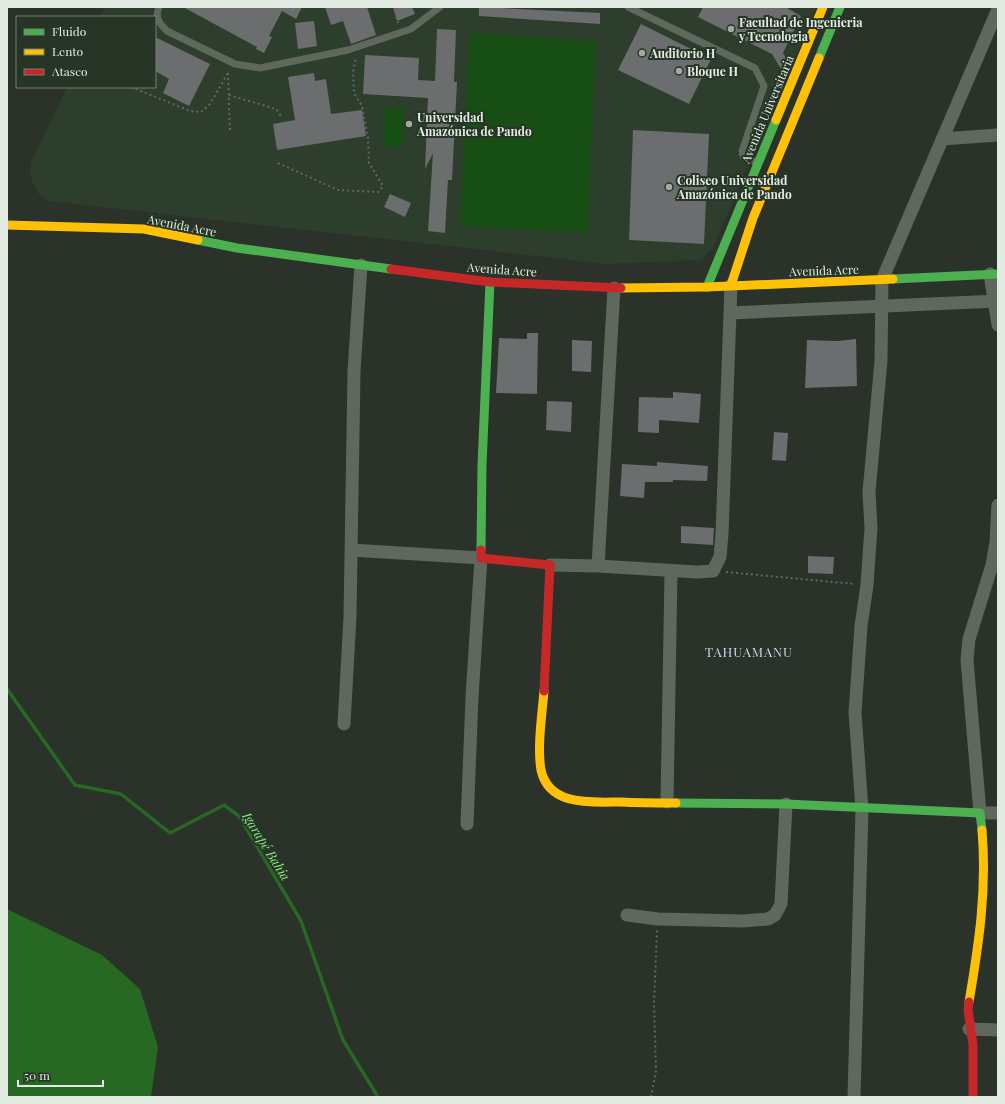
<svg xmlns="http://www.w3.org/2000/svg" width="1005" height="1104" font-family="'Playfair Display',serif">
  <rect width="100%" height="100%" fill="#2a322a"/>
  <path fill="#2d3e2c" d="M106 7H817L713 248 701 260 607 264 48 201 38 193 32 182 30 171 31 162 67 87H155V17H101Z"/>
  <path fill="#174e14" d="M470 33 596 41 587 233 460 226Z
    M385 108H404L403 147 383 146Z"/>
  <path fill="#276823" d="M7 909 102 955 140 989 158 1047 151 1097H7Z"/>
  <g fill="none" stroke-linecap="round" stroke-linejoin="round">
    <path stroke="#276823" stroke-width="3.5" d="M7 689 75 785 121 794 170 833 224 805 239 816 301 921 343 1040 378 1097"/>
  </g>
  <path fill="#6b6d6e" d="M183 7H302L296 19 282 11 269 36 272 37 264 53 256 49 257 47Z
    M325 7H367L376 35 351 44 343 21 331 25Z
    M393 7H412L415 14 397 21Z
    M479 7 600 13V24L479 16Z
    M703 7H785L801 16 783 53 788 62 786 67 781 69 772 54 698 17Z
    M314 21 317 46 298 49 295 23Z
    M641 24 711 59 689 104 618 70Z
    M437 29 456 30 454 82H457L452 180H448L445 233 428 231 433 153 425 169 428 98 363 94 365 55 419 58 418 80 435 81Z
    M155 37 210 64 189 106 163 93 169 79 155 71Z
    M314 73 315 81 326 79 331 114 362 110 366 136 277 150 273 124 295 120 288 77Z
    M633 130 709 134 704 244 629 240Z
    M390 194 411 203 405 217 384 207Z
    M527 333H538L537 394 496 393 499 338 527 339Z
    M856 339 857 386 805 388 807 340 837 341Z
    M572 340 592 341 591 372 572 371Z
    M673 392 701 394 699 423 659 420V433L638 432 639 397 673 398Z
    M547 401 572 402 571 432 546 430Z
    M774 432 788 433 786 461 772 460Z
    M657 462 708 466 707 481 673 480V482H645L644 498 620 496 622 464 657 466Z
    M681 526 714 528 713 545 681 543Z
    M808 556 834 557 833 574 808 573Z"/>
  <g fill="none" stroke-linecap="round" stroke-linejoin="round">
    <path stroke="#626961" stroke-width="2" stroke-dasharray="2 3" stroke-linecap="butt" d="M394 7 398 23
      M228 73 230 132
      M131 87 190 111 201 112 210 104 229 71
      M229 95 276 109 281 116
      M278 163 338 190 378 192 383 186 369 163 368 138 362 106 354 93 353 72 356 57
      M726 572 855 584
      M651 1097 656 1071 654 1003 657 930"/>
    <path stroke="#5e685d" stroke-width="7" d="M159 7C154 18 160 24 167 31L235 64 260 68 348 50 411 29 440 7
      M628 7 755 68 764 86 742 151 743 156 757 163"/>
    <path stroke="#5e685d" stroke-width="13" d="M942 139 998 135
      M990 274 998 325
      M730 313 998 301
      M998 505 996 542 992 565 969 639 967 660 980 813H998
      M351 550 481 558 472 697 467 824
      M550 565 598 566 614 288
      M598 566 697 572 713 571 720 557 722 534 731 285
      M344 724 350 617 354 371 361 265
      M667 802 671 572
      M627 915 658 919 743 921 768 919 775 915 781 904 786 804
      M969 1029 998 1030
      M854 1097 862 809 855 713 861 626 867 585 871 528 869 492 881 361 882 280 998 9"/>
    <path stroke="#4caf50" stroke-width="9" d="M819 58 840 7
      M198 240 237 248 391 269
      M893 279 998 274
      M707 287 776 120
      M481 550 482 465 490 282
      M676 803 786 804 980 813 982 830"/>
    <path stroke="#ffc107" stroke-width="9" d="M776 120 823 7
      M7 225 144 229 198 240
      M731 285 753 218 819 58
      M621 288 707 287 893 279
      M544 691C542 715 537 747 541 770 549 807 592 802 621 802 639 803 658 803 676 803
      M969 1002C979 943 987 890 982 830"/>
    <path stroke="#c62828" stroke-width="9" d="M391 269 490 282 621 288
      M481 550V558L550 565 544 691
      M969 1002 968 1010 973 1045V1097"/>
  </g>
  <g fill="#a2aaa1" stroke="#273526" stroke-width="1.5">
    <circle cx="731" cy="29" r="4"/>
    <circle cx="642" cy="53" r="4"/>
    <circle cx="679" cy="71" r="4"/>
    <circle cx="409" cy="124" r="4"/>
    <circle cx="669" cy="187" r="4"/>
  </g>
  <g text-anchor="middle" dominant-baseline="central" stroke-width="4" stroke-linejoin="round" paint-order="stroke">
    <g font-size="12" font-weight="bold" fill="#e2ebe1" stroke="#273526" text-anchor="start">
      <text x="739" y="22">Facultad de Ingenieria<tspan x="739" dy="14">y Tecnologia</tspan></text>
      <text x="650" y="53">Auditorio H</text>
      <text x="687" y="71">Bloque H</text>
      <text x="417" y="117">Universidad<tspan x="417" dy="14">Amazónica de Pando</tspan></text>
      <text x="677" y="180">Coliseo Universidad<tspan x="677" dy="14">Amazónica de Pando</tspan></text>
    </g>
    <g font-size="12" fill="#e2ebe1" stroke="#273526">
      <text transform="translate(767 109) rotate(-67)">Avenida Universitaria</text>
      <text transform="translate(182 225) rotate(11)">Avenida Acre</text>
      <text transform="translate(502 269) rotate(4)">Avenida Acre</text>
      <text transform="translate(824 270) rotate(-2)">Avenida Acre</text>
    </g>
    <g font-size="13" letter-spacing="1" fill="#dccef9" stroke="#273526">
      <text x="749" y="651">TAHUAMANU</text>
    </g>
    <g font-size="13" font-style="italic" fill="#8be582" stroke="#273526">
      <text transform="translate(267 846) rotate(58)">Igarapé Bahia</text>
    </g>
  </g>
  <rect width="1005" height="1104" fill="none" stroke="#e2ebe1" stroke-width="16"/>
  <rect x="16" y="16" width="140" height="72" fill="#273526" stroke="#727e71"/>
  <rect x="24" y="29" width="20" height="6" fill="#4caf50" stroke="#727e71"/>
  <text x="52" y="36" font-size="12" fill="#e2ebe1">Fluido</text>
  <rect x="24" y="49" width="20" height="6" fill="#ffc107" stroke="#727e71"/>
  <text x="52" y="56" font-size="12" fill="#e2ebe1">Lento</text>
  <rect x="24" y="69" width="20" height="6" fill="#c62828" stroke="#727e71"/>
  <text x="52" y="76" font-size="12" fill="#e2ebe1">Atasco</text>
  <path d="M18 1080v6h85v-6" fill="none" stroke="#e2ebe1" stroke-width="2"/>
  <text x="24" y="1080" font-size="12" fill="#e2ebe1" stroke="#273526" stroke-width="3" paint-order="stroke">50 m</text>
</svg>
